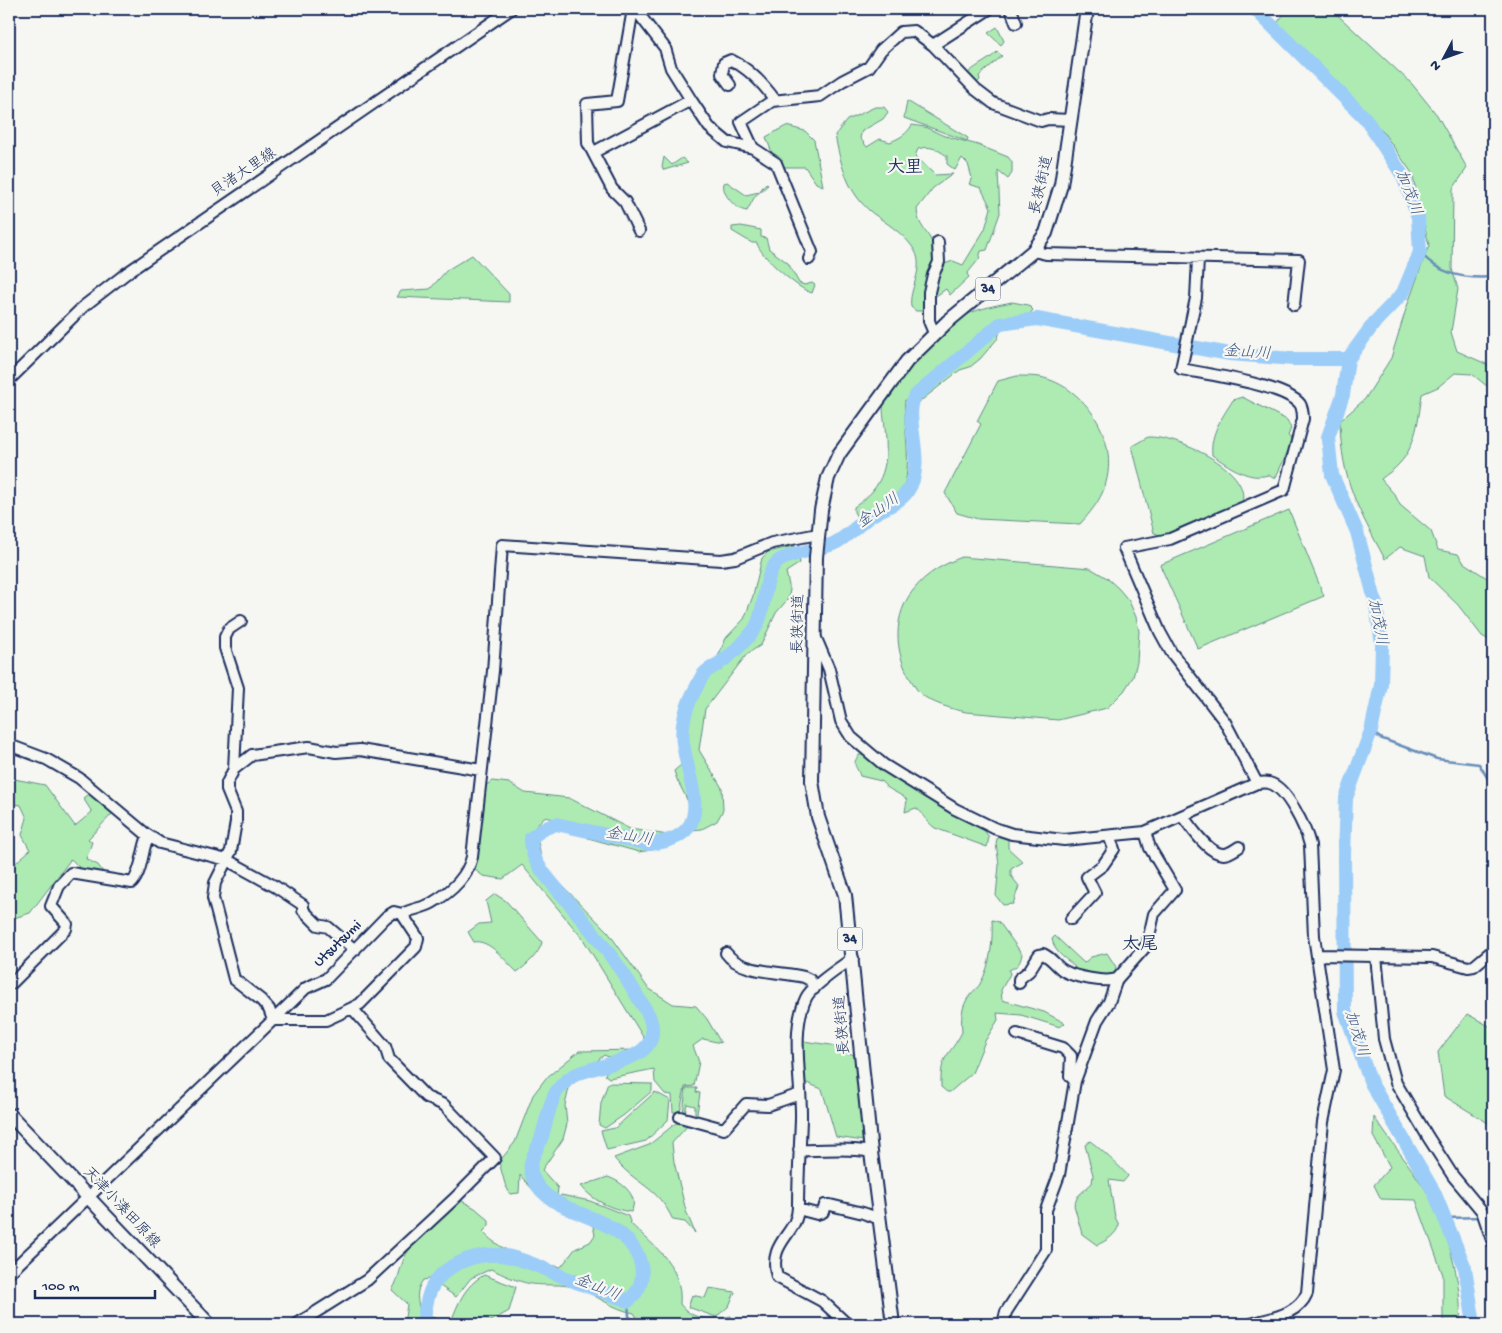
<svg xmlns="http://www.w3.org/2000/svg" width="1502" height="1333" font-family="'Gochi Hand','Klee One',sans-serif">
  <rect width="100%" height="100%" fill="#f6f6f2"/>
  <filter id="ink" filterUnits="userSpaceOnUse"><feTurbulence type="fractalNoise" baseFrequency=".02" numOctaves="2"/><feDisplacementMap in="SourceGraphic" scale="10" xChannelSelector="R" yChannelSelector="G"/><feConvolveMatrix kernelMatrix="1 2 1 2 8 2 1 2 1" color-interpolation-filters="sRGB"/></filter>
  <g filter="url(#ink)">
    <path fill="#adebb2" stroke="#648d88" d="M1288 9H1331L1412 84 1437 115 1467 168 1453 189 1452 269 1458 289 1451 332 1457 351 1493 367V391L1472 374 1455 373 1438 387 1422 394C1419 416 1416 447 1399 464 1394 470 1387 474 1381 479L1395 495 1400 505 1431 531 1438 550 1458 554 1464 563 1490 580 1493 589V642L1482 636 1458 605 1429 577 1425 556 1400 547 1385 559C1358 509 1341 480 1340 421L1365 399 1391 358 1406 309 1429 245 1412 173 1383 132 1277 23Z
      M997 27 1004 41 1001 45 988 33Z
      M997 52 1002 56 979 76 980 80 974 86 965 76C974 66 987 62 997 52Z
      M907 101 968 138 967 141 904 118Z
      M875 107H884L888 112 883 119 862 131 860 138 867 147 880 139 890 142C900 138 907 134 912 125L925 127 942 135 978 145 1008 157 1012 162V173L1008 179 998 171 1000 213 987 250 981 251 979 259 967 274 969 277 950 295 946 289 933 298 931 291 944 264 953 261 963 265 985 229 991 208 981 188 969 184 972 178 968 164 962 158 955 170 947 164V156C937 149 930 145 918 149L915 156 935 175 953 174 933 188 917 209C917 226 929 232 933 245 939 267 923 289 923 311H916L911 307C908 289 925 270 915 251 907 237 891 226 878 217 849 198 841 167 835 135L847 120Z
      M786 126 805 131 814 140 823 186 816 183 805 167H783L774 158 766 137Z
      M664 157 672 165 682 158 688 163 664 170 662 167Z
      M727 182 746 195 759 192 766 183 768 185 755 196 747 211C736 210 721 194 724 183Z
      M741 226 761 230V237L766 238 769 249 788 263 799 283 805 285 812 283 815 285 812 293C799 290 759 255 757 243H752L732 231V227Z
      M472 255 509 294V302L397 297 401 291 430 289 447 270Z
      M1012 302 1028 305 1033 310 1028 316 1010 319 1000 331 998 338 980 359 970 367 960 370 918 403 905 400C902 425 916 478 898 495 887 505 872 508 861 518L857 517 854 512V507C885 487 889 462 885 428 884 418 882 411 884 401 889 383 950 323 968 314 981 308 997 305 1012 302Z
      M1017 376C1024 376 1032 376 1040 377 1086 387 1120 440 1105 486 1100 501 1090 513 1080 524L978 519 957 513 945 493 981 424 977 421 998 381Z
      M1242 397 1287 420 1291 428 1288 436 1293 440 1275 479 1268 475C1248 481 1229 466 1212 455 1210 433 1222 418 1233 400Z
      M1148 437C1175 436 1252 468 1242 503L1163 536 1154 533 1132 446Z
      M1289 510 1324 596 1198 649 1160 565Z
      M794 546 798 549 800 563 786 572 790 590 788 599 776 613 761 645 747 654 705 709 699 750 722 788 723 810 717 821 702 829 691 830C688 820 691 811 688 802 684 791 677 783 674 771L682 764C678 725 676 698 704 667L715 670H722L716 661 726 638 744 619 753 596 762 558 768 552Z
      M962 557 1090 568 1107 578 1119 589 1129 601 1136 617 1139 631 1137 662 1133 677 1124 691 1107 708 1058 720 966 712C952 709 930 703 920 693 916 690 914 684 911 680 894 653 892 614 915 588 927 573 944 564 962 557Z
      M859 755H865C901 785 942 808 984 830L989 837 987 847 935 828C926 822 925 814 916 808L905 812 907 800C899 792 888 791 881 781L860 776C857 766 851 765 859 755Z
      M9 778 45 785 75 826 92 812 83 798 91 792 112 814 88 839 92 842 86 859 98 865 103 872H84L71 859 30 913 14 918C7 904 6 882 13 867 16 861 25 855 30 850L22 835 27 818 21 805 9 803Z
      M492 781 509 783 525 793 569 798 630 829 668 835 658 849 639 852 588 838 566 821 544 817 535 827 543 866 608 932 648 988 673 1004 696 1006 707 1019 721 1043 703 1039 693 1046 699 1062 694 1086 685 1087 680 1112H673L672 1095 665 1094 655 1082 654 1069 609 1078 605 1075 611 1058 604 1055 570 1084 565 1105 567 1124 563 1139 542 1170 558 1188 557 1196 548 1199 532 1189 520 1175 519 1193 510 1194 505 1184 499 1162 515 1142 533 1095 546 1078 579 1051 638 1050 645 1040 583 939 522 865 503 879 483 876 475 870 485 786Z
      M998 835 1004 836 1008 840V848L1023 862 1011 869V876L1019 886 1013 904 1003 905 996 896 999 865 996 843Z
      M495 894 506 901 542 942C540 953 526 966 517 972 506 962 490 939 474 942L468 932 479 924 491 923 486 901Z
      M992 920 999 922 1022 954C1020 964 1018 966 1009 970L1010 974 1001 990 1002 1000 1044 1012 1065 1023 1060 1027 1021 1015 997 1013 998 1020 985 1041 972 1073 950 1092H947L941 1087C940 1053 949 1058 962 1032 961 1019 961 1006 970 995 973 991 978 988 980 984 991 965 993 940 992 920Z
      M1055 936 1084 963 1091 957 1107 953 1116 967 1115 977 1078 973C1072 958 1057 960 1052 939Z
      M1467 1014 1493 1028V1126L1444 1096 1438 1052Z
      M803 1041 831 1045 854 1055 864 1141 836 1137 822 1089 804 1082Z
      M608 1083 652 1084V1091L624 1115 605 1128 599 1125 601 1103Z
      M686 1088H697L696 1092 700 1093 697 1114 695 1113V1106L687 1104 685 1113H683Z
      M655 1092 670 1100 668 1120 646 1141 607 1150 601 1131 615 1128Z
      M1374 1117C1390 1141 1409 1164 1425 1189 1446 1224 1463 1283 1460 1324H1443V1275L1416 1200 1381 1199 1374 1185 1390 1167 1373 1136Z
      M676 1123H690L672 1143 674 1162 686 1211 695 1233 685 1222 673 1220C657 1185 635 1185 614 1158L649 1145Z
      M1090 1141C1095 1144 1124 1170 1128 1176L1123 1182 1109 1180 1115 1217 1119 1225C1116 1235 1106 1241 1097 1245L1082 1234 1074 1205 1078 1196 1092 1183 1093 1175 1085 1145Z
      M608 1177C622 1182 640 1196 631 1212 611 1209 593 1201 581 1186Z
      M561 1195 590 1201 628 1216 631 1224C656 1248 683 1266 680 1304 693 1321 711 1320 731 1316V1324H641L634 1313C612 1309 597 1295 577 1288 561 1283 546 1286 531 1284 516 1281 504 1275 491 1269L471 1278 456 1297 430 1279 423 1280C415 1291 417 1301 421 1313L438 1319 445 1324H404L407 1304 392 1290C400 1278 400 1263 408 1251 422 1231 444 1217 462 1201L475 1208 489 1220V1225L483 1232C502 1253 534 1262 561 1267L575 1249 590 1242 595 1235 593 1226 570 1213 560 1198Z
      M484 1275 516 1287 509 1311 486 1324H450C458 1304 464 1286 484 1275Z
      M709 1288 735 1292 729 1306 716 1317 688 1307 692 1295 705 1298Z"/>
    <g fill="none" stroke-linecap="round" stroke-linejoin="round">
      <path stroke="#688eba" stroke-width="2.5" d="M1420 252C1439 275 1464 279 1493 277
        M1371 731 1380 738 1437 759 1479 764 1493 787
        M1445 1218 1482 1217
        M628 1301 629 1316 635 1324"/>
      <path stroke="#9bcdf8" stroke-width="14" d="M1255 9 1365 118 1403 176 1418 217 1420 252 1403 293 1375 322 1348 359 1343 395 1328 437 1332 475 1357 532 1375 600 1382 644 1381 685 1371 731 1346 798 1344 855 1345 1011 1371 1083 1434 1192 1465 1268 1474 1324
        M423 1324C425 1313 426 1298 432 1287 439 1275 447 1268 459 1263 499 1244 527 1262 564 1277 585 1286 607 1293 628 1301 654 1280 640 1246 615 1230 590 1213 546 1208 533 1178 526 1163 536 1153 541 1139 546 1125 550 1097 560 1087 564 1083 570 1077 575 1075 596 1064 651 1062 652 1033 653 1018 646 1011 639 999 620 965 594 934 570 904 560 892 548 880 539 866 533 857 531 848 531 838L543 829 556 824 648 844C719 838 689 787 683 743 680 725 687 704 696 688 698 684 700 679 703 675 707 669 716 666 721 662 732 654 746 641 754 630 768 611 761 569 782 559 797 552 816 550 833 544 846 538 858 525 869 517 881 509 898 504 907 492 928 462 902 420 915 396L1000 324 1037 319 1230 354 1294 359H1348"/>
      <g stroke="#1b2f5e" stroke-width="14">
        <path id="minor" d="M633 9 617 101 587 104 588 143 612 189 625 202 639 231
          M635 9 665 48 671 68 691 100
          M1011 9 1016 23
          M933 45 976 90 993 103 1041 121 1048 119 1071 120
          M730 85 722 74 724 63 731 60C748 68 764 85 775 100
          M753 148 776 163 812 252 809 259
          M594 152 691 100 709 127 727 142 753 148 741 122 772 101 820 96 842 81 869 67 881 50 901 32 914 31 933 45 989 9
          M1033 251 1046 254 1299 260 1294 305
          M1198 259 1196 298 1181 369C1206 374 1285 385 1300 404 1303 409 1303 414 1303 419L1284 490 1170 539 1124 548 1160 632 1171 652 1225 722 1257 783
          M934 333 929 321V292L933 275 939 262 938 242
          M9 380 84 306 128 272 511 9
          M241 621 229 629 225 637V648L238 688 234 769 227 783V790L236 812V822L231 851 215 883 213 898 234 979 261 1000 269 1009 273 1020 306 988 326 979 386 917 394 912 402 914
          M815 636 829 669 841 721 851 737 884 765 955 809 994 828 1012 834 1064 840 1145 832 1257 783C1261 783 1265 782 1269 783 1287 787 1306 829 1310 845L1314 936 1334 1070 1323 1122 1307 1293C1298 1315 1271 1318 1251 1324
          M9 745 46 759 79 778 146 834 160 843 227 860 276 887 303 905V910L318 925 328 927 355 950
          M234 769 252 755 309 747 336 752 360 750 481 770
          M1183 817C1192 828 1209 855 1224 854 1229 854 1234 850 1239 847
          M1071 919 1095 893 1087 877 1103 865 1114 849 1109 836
          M726 953C741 974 781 971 804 977L810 980 814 989
          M1318 955 1432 957 1468 967 1474 966 1493 950
          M1376 956 1384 1039 1396 1083 1428 1137 1453 1176 1482 1211 1493 1243
          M1019 983V979L1029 971 1039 955 1043 954C1052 958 1056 966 1064 971 1075 977 1105 983 1117 979
          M9 984 12 983 66 929 67 924 51 906 59 886 71 873 132 883C142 872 142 850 148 836
          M1017 1034 1063 1048 1071 1056 1070 1076 1075 1081
          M680 1117 724 1129 746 1104 768 1105 800 1094
          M799 1150C823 1151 847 1147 871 1152
          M798 1209 817 1214 823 1212 825 1205H830L863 1213 880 1219
          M9 1273 273 1020H326L352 1008 360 1004 416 947 418 938 402 914C412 909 423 908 432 903 451 892 467 878 472 857L493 671 502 545 721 560 735 558 772 543 818 534
          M297 1324 367 1280 453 1200 495 1158 444 1105 426 1097 389 1059 385 1046 352 1008
          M847 1324 822 1301 777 1277C767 1241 798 1235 798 1207 798 1177 800 1148 801 1119 802 1082 790 1031 806 998 812 985 841 967 853 958
          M1003 1324 1006 1312 1046 1250V1210L1059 1175 1075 1081 1097 1021 1109 1002 1117 979 1147 945 1154 914 1175 890 1150 848 1145 832"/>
      </g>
      <g stroke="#1b2f5e" stroke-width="16">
        <path id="major" d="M9 1114 209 1324
          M893 1324 871 1152 845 895 818 817 812 781 816 557 821 510 828 478 839 454 907 361 947 322 1033 251 1046 233 1061 185 1087 9"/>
      </g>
      <use href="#minor" stroke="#f6f6f2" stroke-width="10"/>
      <use href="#major" stroke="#f6f6f2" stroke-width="12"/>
    </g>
  </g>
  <g text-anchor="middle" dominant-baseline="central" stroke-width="4.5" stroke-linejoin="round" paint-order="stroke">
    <g fill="#f6f6f2" stroke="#5d6b8a" stroke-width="1">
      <rect x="975.5" y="277.5" width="25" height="23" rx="4"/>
      <rect x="837.5" y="927.5" width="25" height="23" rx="4"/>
    </g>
    <g font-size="14" font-weight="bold" fill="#1b2f5e">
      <text x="988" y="289">34</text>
      <text x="850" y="939">34</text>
    </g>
    <g font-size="15" fill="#1b2f5e" stroke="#f6f6f2">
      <text transform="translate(244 173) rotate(-34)">貝渚大里線</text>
      <text transform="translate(1042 185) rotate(-77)">長狭街道</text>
      <text transform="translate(799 624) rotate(-89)">長狭街道</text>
      <text transform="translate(338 944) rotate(-44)">Utsutsumi</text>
      <text transform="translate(843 1025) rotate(-95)">長狭街道</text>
      <text transform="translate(121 1208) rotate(47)">天津小湊田原線</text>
    </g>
    <g font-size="16" font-style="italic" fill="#3b5684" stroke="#f6f6f2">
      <text transform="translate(1407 193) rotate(69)">加茂川</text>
      <text transform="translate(1247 354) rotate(4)">金山川</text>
      <text transform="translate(879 512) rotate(-35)">金山川</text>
      <text transform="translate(1376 622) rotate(79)">加茂川</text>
      <text transform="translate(629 838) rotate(9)">金山川</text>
      <text transform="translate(1355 1034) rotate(73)">加茂川</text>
      <text transform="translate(597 1289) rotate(22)">金山川</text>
    </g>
    <g font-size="18" font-weight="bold" fill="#1b2f5e" stroke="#f6f6f2">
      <text x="905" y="168">大里</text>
      <text x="1140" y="945">太尾</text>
    </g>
  </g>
  <rect width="1502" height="1333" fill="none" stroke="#f6f6f2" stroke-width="30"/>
  <rect x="15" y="15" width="1472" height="1303" fill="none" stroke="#1b2f5e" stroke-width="2" filter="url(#ink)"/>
  <g transform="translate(1444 58) rotate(229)" stroke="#f6f6f2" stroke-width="4" paint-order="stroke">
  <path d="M0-4L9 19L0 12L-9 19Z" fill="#1b2f5e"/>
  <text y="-8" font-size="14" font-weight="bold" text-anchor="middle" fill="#1b2f5e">N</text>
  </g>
  <path d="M35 1290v8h120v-8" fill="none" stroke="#1b2f5e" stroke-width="2.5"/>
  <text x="42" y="1290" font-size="15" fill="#1b2f5e" stroke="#f6f6f2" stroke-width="4" paint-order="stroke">100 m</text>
</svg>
